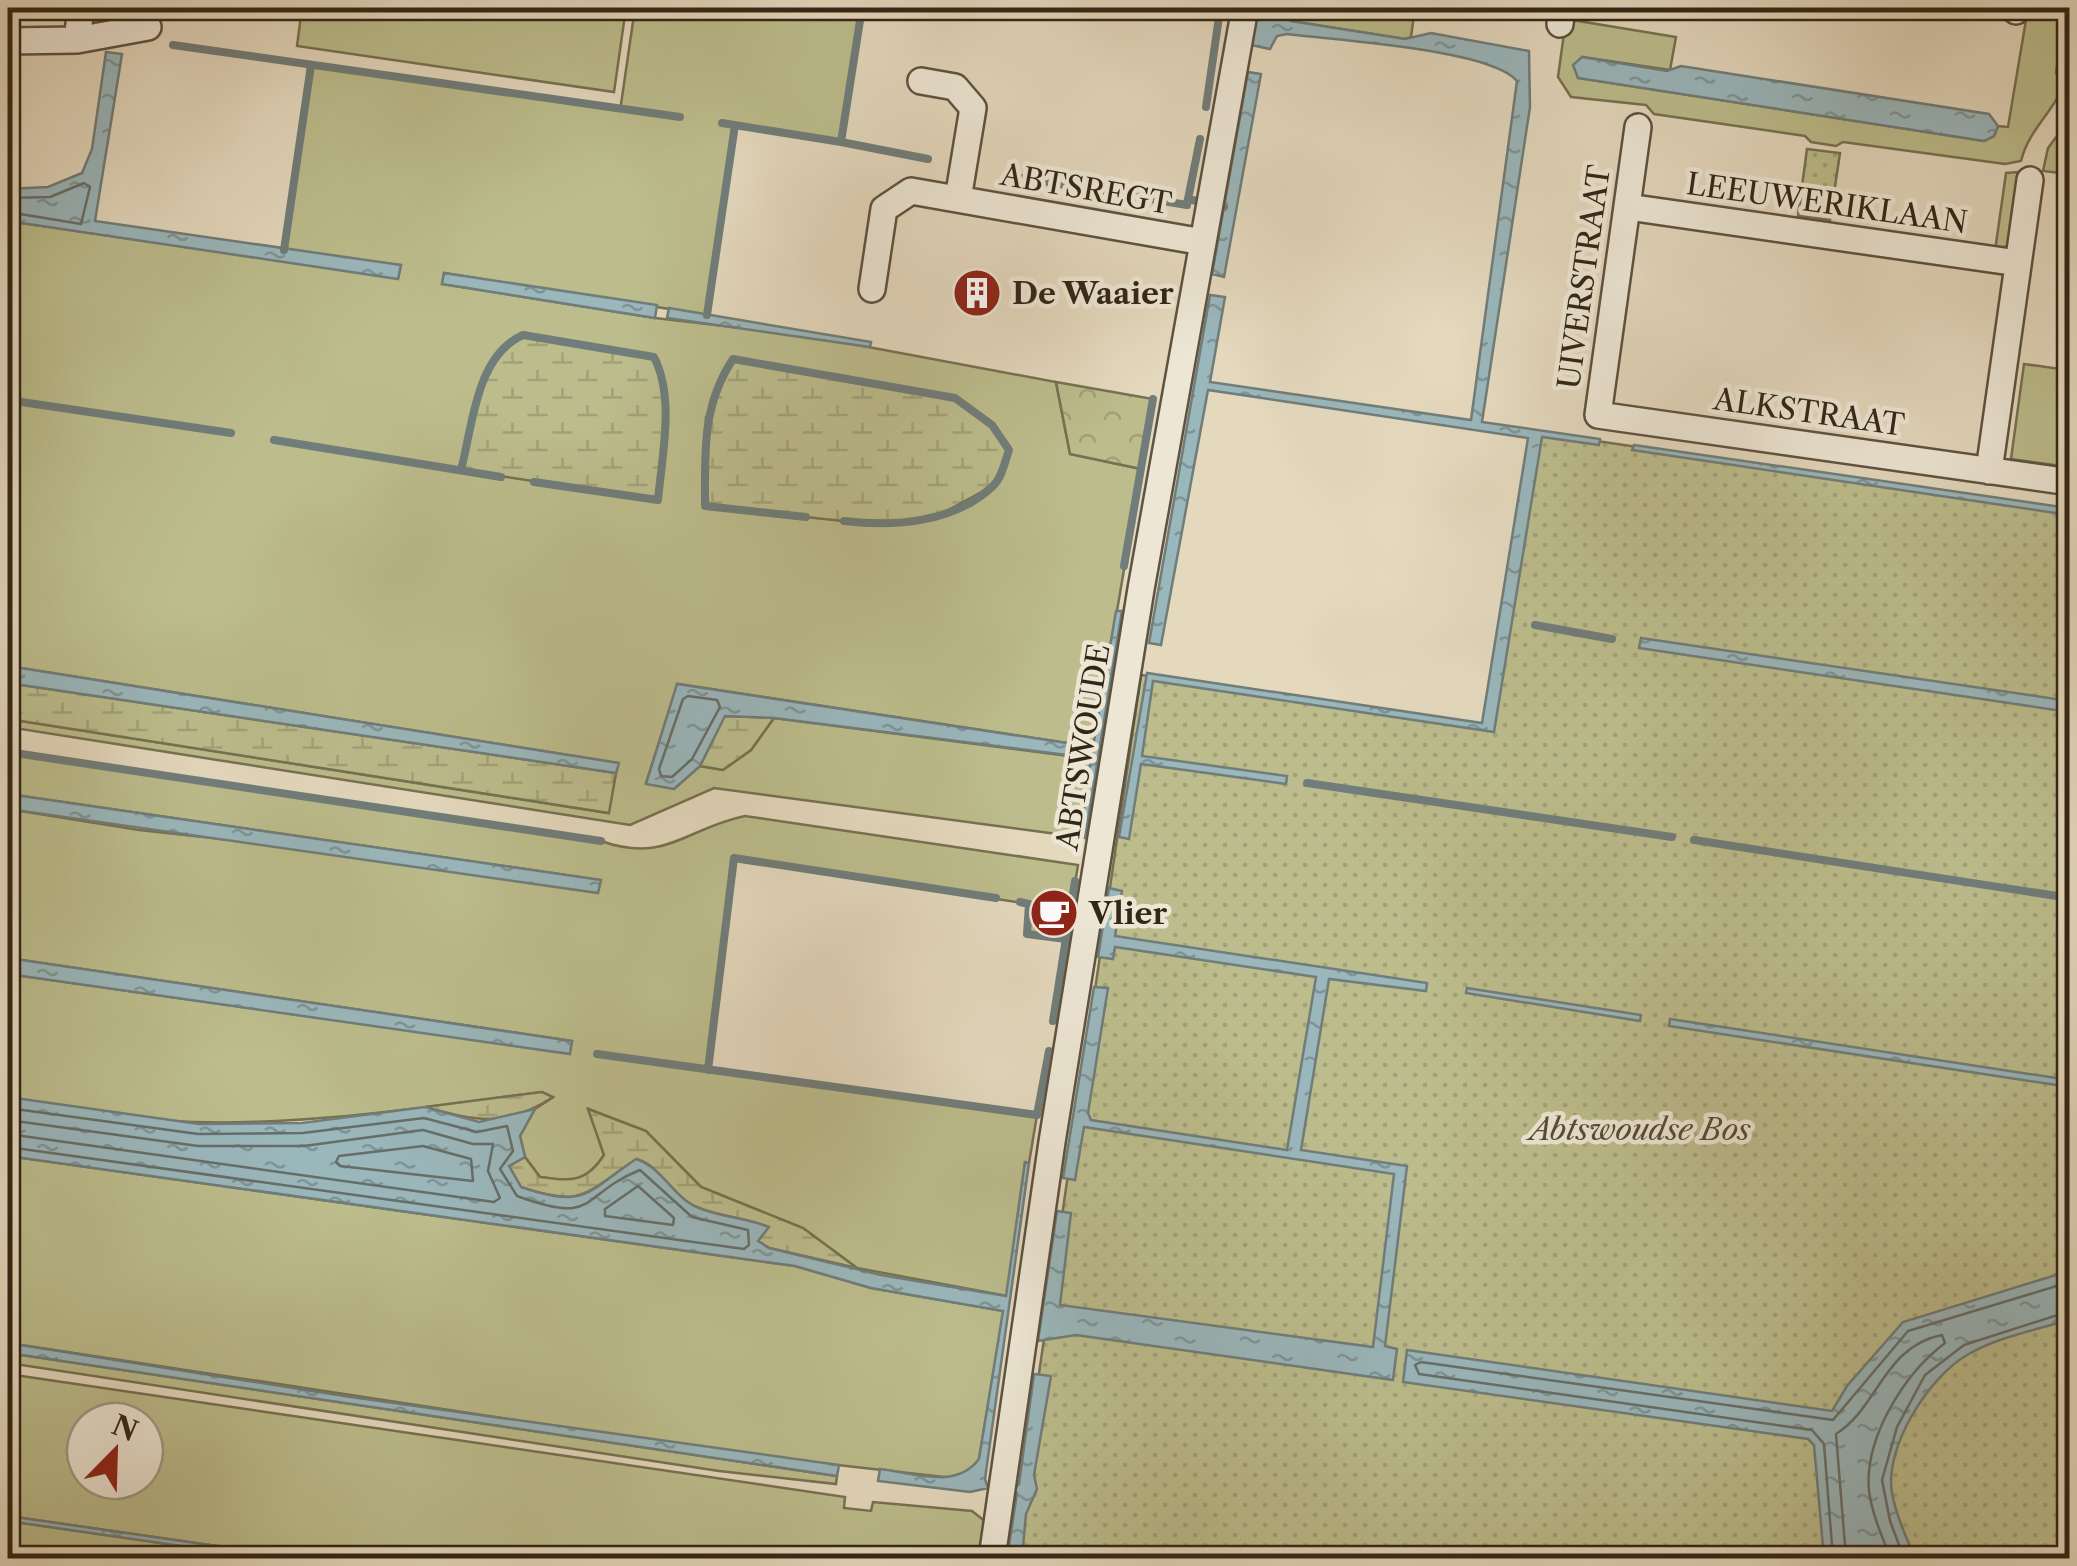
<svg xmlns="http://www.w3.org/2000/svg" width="2077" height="1566" font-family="'Libre Caslon Text',serif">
  <defs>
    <pattern id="forest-crowns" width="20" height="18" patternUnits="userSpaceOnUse" patternTransform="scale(2.5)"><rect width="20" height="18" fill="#bcbc8c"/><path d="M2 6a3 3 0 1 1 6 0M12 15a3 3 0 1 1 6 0" fill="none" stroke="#a2a178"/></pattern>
    <pattern id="wetland-marsh" width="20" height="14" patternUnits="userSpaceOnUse" patternTransform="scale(2.5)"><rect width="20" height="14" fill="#bcbc8c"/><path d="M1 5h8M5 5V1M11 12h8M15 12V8" fill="none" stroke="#a2a178"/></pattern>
    <pattern id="park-dots" width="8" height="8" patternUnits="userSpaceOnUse" patternTransform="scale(2.5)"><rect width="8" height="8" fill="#bcbc8c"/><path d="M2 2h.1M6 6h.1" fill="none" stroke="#a2a178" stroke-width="1.8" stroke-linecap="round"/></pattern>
    <pattern id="water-ripples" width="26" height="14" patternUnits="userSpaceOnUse" patternTransform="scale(2.5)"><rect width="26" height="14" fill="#9ab7bc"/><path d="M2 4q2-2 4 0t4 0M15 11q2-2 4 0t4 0" fill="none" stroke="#7e9598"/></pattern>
  </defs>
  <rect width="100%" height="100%" fill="#e4d8bd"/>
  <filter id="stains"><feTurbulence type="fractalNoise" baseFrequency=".002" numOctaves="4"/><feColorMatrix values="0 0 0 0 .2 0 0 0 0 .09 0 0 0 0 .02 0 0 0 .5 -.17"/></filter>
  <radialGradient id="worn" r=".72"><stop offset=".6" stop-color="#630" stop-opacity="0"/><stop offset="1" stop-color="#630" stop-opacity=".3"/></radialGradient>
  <path fill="#bcbc8c" stroke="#777151" stroke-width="2.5" fill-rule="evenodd" d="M302 8H626L614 92 297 46Z
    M635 8H862L841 142 735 126 707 315 444 273 442 284 655 318 804 335 1056 382 1070 454 1141 469 1094 747 678 684 646 783 674 789 700 766 723 770 751 750 774 718 1092 759 1080 837 714 788 630 825 8 727V719L608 813 618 763 8 666V221L398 278 401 265 284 250 311 65 620 111ZM523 335 654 357 462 470ZM833 374 955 398 705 506 706 417Z
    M1277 8H1415L1411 37 1405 39 1291 21Z
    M2028 8H2065L2056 73 2065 77C2060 108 2030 125 2021 161L2005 164 1843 142 1836 146 1811 142 1805 136 1654 114 1646 105 1571 97 1558 77 1566 19 1676 37 1670 70 1582 57 1578 78 1984 141 1994 136 1998 126 2008 127Z
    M2069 120V174L2043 171 2048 148Z
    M2018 172 2009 245 1995 251 2006 173Z
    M2024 364 2068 370 2059 449 2069 451V467L2011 459Z
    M8 752 601 841C666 864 686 828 745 816L1078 865 1066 939 1027 934 1029 904 734 859 708 1070 1037 1115 1029 1163H1025L1007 1296 857 1268 803 1228 701 1187 646 1131 589 1109 604 1155C586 1183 571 1182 540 1177L525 1157 520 1136 535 1109 552 1098 542 1092C360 1116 189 1144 8 1097V974L569 1053 572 1041 8 958V809L139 830 600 880 8 794Z
    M8 1156 795 1266 871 1288 1004 1311 979 1459 967 1474 953 1478 739 1454 8 1343Z
    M8 1353 837 1476 836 1484 719 1471 8 1363Z
    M8 1374 845 1497 844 1508 871 1511 873 1502 972 1511 986 1522 982 1558H301L8 1516ZM85 1421H145V1481H85Z
    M8 1521 265 1558H8Z"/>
  <path fill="url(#forest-crowns)" stroke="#777151" stroke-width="2.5" d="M1056 382 1153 399 1141 469 1070 454Z"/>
  <path fill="url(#wetland-marsh)" stroke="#777151" stroke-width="2.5" d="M523 335 654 357C675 398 662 455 658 500L461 470C473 424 476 356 523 335Z
    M733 359 955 398 992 425 1009 450 996 484 934 518 879 525 705 506C705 451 702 406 733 359Z
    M8 683 616 773 609 813 8 719Z
    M724 716 774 718 751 750 723 770 700 766Z
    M542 1092 553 1097C506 1128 476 1121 425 1107Z
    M588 1109 646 1131 701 1187 803 1228 857 1268 769 1248 758 1241 768 1227C745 1217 720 1217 699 1208 674 1199 662 1167 637 1159 585 1192 585 1209 521 1187L509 1166 525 1157 540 1177C571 1181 586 1183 604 1155Z"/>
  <path fill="url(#park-dots)" stroke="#777151" stroke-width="2.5" d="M1807 149 1840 153 1830 220 1798 216Z
    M1535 432 2069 510V1558H1012L1141 675 1491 725Z"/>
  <path fill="url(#water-ripples)" stroke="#707d7a" stroke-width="2.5" d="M1257 8H1277L1291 21 1405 39 1431 33 1529 51 1530 107 1482 422 1600 439 1599 445 1542 437 1494 732 1153 681 1142 756 1287 776 1286 784 1141 764 1129 839 1119 837 1147 673 1482 723 1528 438 1208 390 1161 645 1149 643 1210 295 1225 297 1210 382 1471 420 1517 81C1491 49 1333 40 1287 34L1277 36 1270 49 1251 45Z
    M106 52 122 54 95 221 401 265 398 279 8 221V189L48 187 82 173 92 149Z
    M1582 57 1667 71 1681 66 1989 114 1998 126 1994 136 1984 141 1578 78 1573 65Z
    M1248 72 1261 74 1224 277 1212 274Z
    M444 273 657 305 655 318 442 284Z
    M669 308 871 342 870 347 667 318Z
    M1634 445 2069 508V515L1632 450Z
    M1116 611H1122L1085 838 1080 837 1091 758 774 718 725 716 700 766 674 789 646 784 677 684 1093 747Z
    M1641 638 2069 701V712L1639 648Z
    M8 666 619 763 616 773 8 683Z
    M8 794 601 880 598 893 8 809Z
    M1109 888 1122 891 1115 936 1427 983 1426 991 1329 979 1301 1150 1407 1166 1385 1346 1397 1349 1393 1380 1076 1335 1038 1341 1057 1211 1071 1213 1060 1305 1373 1347 1394 1174 1084 1127 1075 1180 1063 1178 1094 987 1108 988 1088 1113 1091 1120 1287 1150 1316 977 1115 947 1113 959 1098 957Z
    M8 958 572 1041 570 1054 8 974Z
    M1467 988 1641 1015 1640 1021 1466 993Z
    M1670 1019 2069 1080V1087L1669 1026Z
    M8 1097 199 1124 302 1123 425 1107 479 1122 535 1109 520 1136 525 1157 509 1166 521 1187C585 1209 586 1193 636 1159 662 1167 674 1199 699 1208 721 1217 746 1218 769 1227L758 1241 769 1248 881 1275 1006 1296 1025 1162 1029 1163 985 1479 988 1488 970 1492 878 1481 880 1469C914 1473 956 1490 979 1459L1003 1311 871 1288 795 1266 8 1156Z
    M2069 1271V1320C2036 1330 1997 1337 1967 1355 1929 1377 1884 1447 1892 1493 1896 1515 1906 1537 1915 1558H1824L1814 1445 1808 1439 1403 1382 1407 1350 1832 1411 1847 1386 1903 1322Z
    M8 1343 344 1396 839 1465 837 1476 8 1353Z
    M1034 1374 1051 1376 1034 1475 1037 1489 1026 1514 1022 1558H1007L1017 1493 1012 1492 1019 1484Z
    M8 1516 300 1558H265L8 1521Z"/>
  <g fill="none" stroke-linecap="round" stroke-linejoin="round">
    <path stroke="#666e69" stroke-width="2.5" d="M8 198 50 197 84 183 90 187 81 224 8 212
      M688 696 717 700 720 707 692 759 672 777 661 776 659 769 683 699Z
      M8 1108 198 1134 303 1133 424 1118 477 1132 507 1126 513 1151 500 1169 517 1196C599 1226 578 1195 640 1170L692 1217 748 1230 749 1245 744 1249 8 1147
      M8 1120 198 1146H304L423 1130 473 1144H493L488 1171 500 1198 494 1202 8 1134
      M423 1146 471 1159 473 1181 340 1166 336 1162 339 1156Z
      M638 1186 674 1218 673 1225 605 1216V1209Z
      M1833 1558 1824 1444 1812 1430 1419 1374 1415 1365 1421 1362 1833 1420 1908 1331 2070 1282
      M1846 1558 1836 1434C1878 1408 1884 1346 1942 1335L1945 1343C1904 1374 1864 1438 1869 1491 1872 1514 1882 1538 1891 1558
      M1904 1558 1890 1521 1882 1480 1897 1427 1925 1375 1964 1345 2070 1311"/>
    <path stroke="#707d7a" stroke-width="8" d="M1204 8H1220
      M173 45 680 117
      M1206 107 1220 10
      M722 123 841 142 862 8
      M841 142 928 159
      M1023 178 1187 205 1188 199 1224 207
      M1188 199 1200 139
      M284 250 311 65
      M707 315 735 125
      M8 400 231 433
      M274 440 501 477
      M461 470C473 424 476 356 523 335L654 357C675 398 662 455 658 500L534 482
      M806 517 705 506C705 451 702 406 733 359L955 398 992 425 1009 450C1005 461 1002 478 993 486 954 523 894 527 844 521
      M1124 566 1153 399
      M1535 625 1612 639
      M8 752 601 841
      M1307 783 1672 837
      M1694 840 2070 898
      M1020 902 1029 904 1027 934 1066 939
      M1053 1021 1075 881
      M597 1054 1037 1115 1049 1051
      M708 1070 734 858 996 898"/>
    <g stroke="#5e5240" stroke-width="30">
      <path id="minor" d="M2016 11V8
        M1560 24 1562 8
        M77 40 81 8
        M8 41 77 40 148 27
        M921 81 955 87 973 108 958 199
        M1638 127 1598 415 2070 482
        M1628 207 2018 263
        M872 289 884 209 911 191 1203 242
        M1989 471 2030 180
        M992 1558 1052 1142 1141 589 1245 8"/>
    </g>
    <use href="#minor" stroke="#ede6d4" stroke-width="25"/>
  </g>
  <defs>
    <g id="building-disc" transform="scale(2.5)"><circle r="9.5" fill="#8f2418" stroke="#ede6d4"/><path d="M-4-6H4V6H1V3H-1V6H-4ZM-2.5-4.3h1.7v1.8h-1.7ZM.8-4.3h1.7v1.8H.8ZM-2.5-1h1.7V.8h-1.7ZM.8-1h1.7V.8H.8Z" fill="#fff"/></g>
    <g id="cafe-disc" transform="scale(2.5)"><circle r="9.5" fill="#8f2418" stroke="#ede6d4"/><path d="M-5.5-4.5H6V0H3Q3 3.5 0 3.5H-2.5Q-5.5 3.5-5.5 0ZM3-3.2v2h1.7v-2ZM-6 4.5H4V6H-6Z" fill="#fff"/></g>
  </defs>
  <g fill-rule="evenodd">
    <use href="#building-disc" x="977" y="293"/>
    <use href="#cafe-disc" x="1054" y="913"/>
  </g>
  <g text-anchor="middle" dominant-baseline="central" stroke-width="9" stroke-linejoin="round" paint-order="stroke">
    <g font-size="30" fill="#322616" stroke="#ede6d4">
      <text transform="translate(1086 189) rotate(10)">ABTSREGT</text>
      <text transform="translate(1827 203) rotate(8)">LEEUWERIKLAAN</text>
      <text transform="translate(1584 277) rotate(-82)">UIVERSTRAAT</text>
      <text transform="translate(1809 412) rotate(8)">ALKSTRAAT</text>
      <text transform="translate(1083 747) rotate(-81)">ABTSWOUDE</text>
    </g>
    <g font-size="30" font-weight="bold" fill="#322616" stroke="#ede6d4" text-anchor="start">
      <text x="1012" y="293">De Waaier</text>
      <text x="1089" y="913">Vlier</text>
    </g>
    <g font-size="30" font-style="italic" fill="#544c34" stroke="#ede6d4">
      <text x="1640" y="1129">Abtswoudse Bos</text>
    </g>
  </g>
  <rect width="2077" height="1566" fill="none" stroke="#e4d8bd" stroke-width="40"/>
  <rect x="10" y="10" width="2057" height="1546" fill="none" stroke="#322616" stroke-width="5"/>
  <rect x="20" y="20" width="2037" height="1526" fill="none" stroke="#322616" stroke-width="2.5"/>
  <g transform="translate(115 1451) rotate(23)"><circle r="48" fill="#ede6d4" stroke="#a29988" stroke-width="2.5"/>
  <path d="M0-8L18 38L0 25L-18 38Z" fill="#8f2418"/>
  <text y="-15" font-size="28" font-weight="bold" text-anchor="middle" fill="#322616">N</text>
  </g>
  <rect width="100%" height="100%" filter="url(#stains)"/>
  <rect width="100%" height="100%" fill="url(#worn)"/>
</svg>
